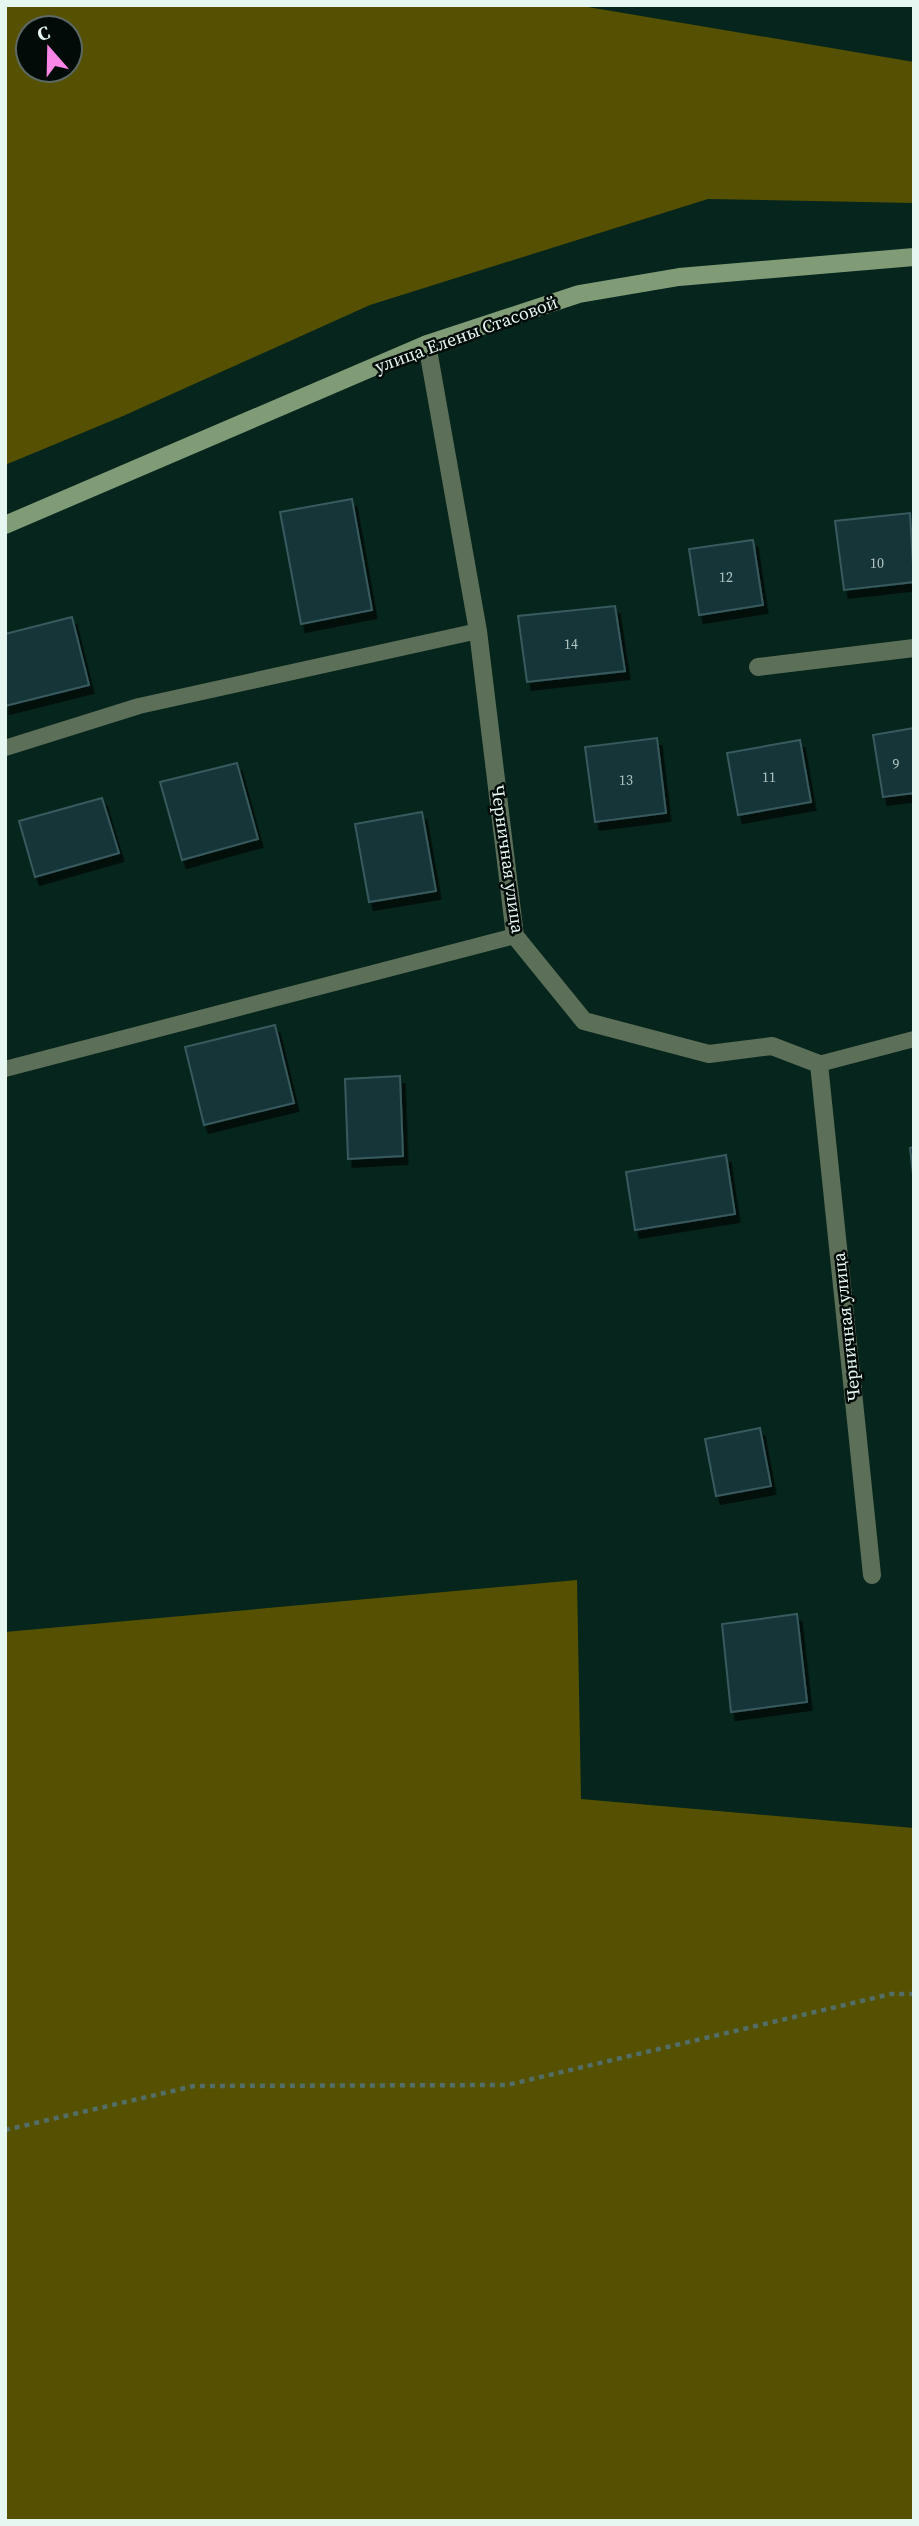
<svg xmlns="http://www.w3.org/2000/svg" width="919" height="2526" font-family="'Source Serif 4',serif">
  <defs>
    <filter id="shadow"><feDropShadow dx="4.5" dy="8" stdDeviation="0" flood-color="#0009"/></filter>
  </defs>
  <rect width="100%" height="100%" fill="#06251c"/>
  <path fill="#555100" fill-rule="evenodd" d="M5 5H576L914 62V203L708 199 370 305 123 416 5 465ZM28 28H70V70H28Z
    M577 1580 581 1799 914 1828V2521H5V1632Z"/>
  <path fill="#163538" stroke="#385a5e" stroke-width="2" filter="url(#shadow)" d="M352 499 372 610 301 624 280 512Z
    M910 513 914 582 844 590 835 521Z
    M753 540 763 605 699 615 689 549Z
    M615 606 625 671 527 682 518 616Z
    M72 617 89 685 5 706V634Z
    M914 728V793L883 797 873 735Z
    M657 738 666 813 595 822 585 747Z
    M800 740 811 802 738 815 727 753Z
    M237 763 258 839 182 860 160 782Z
    M102 798 119 853 35 877 19 821Z
    M422 812 436 891 369 902 355 824Z
    M275 1025 294 1103 204 1125 185 1047Z
    M400 1076 403 1156 348 1159 345 1079Z
    M914 1147V1183L910 1148Z
    M726 1155 735 1214 635 1230 626 1172Z
    M760 1428 771 1486 716 1496 705 1439Z
    M797 1614 807 1702 731 1712 722 1624Z"/>
  <g fill="none" stroke-linecap="round" stroke-linejoin="round">
    <path stroke="#536e66" stroke-width="4.5" stroke-dasharray="5 5" stroke-linecap="butt" d="M5 2130 194 2086 507 2085 891 1994H914"/>
    <path stroke="#5c6f58" stroke-width="16" d="M5 748 139 706 478 631
      M819 1064 914 1039
      M5 1069 515 936"/>
    <path stroke="#5c6f58" stroke-width="18" d="M427 344 478 631 515 936 584 1021 709 1054 772 1046 819 1064 872 1575
      M758 667 914 648"/>
    <path stroke="#7f9c77" stroke-width="18" d="M5 525 427 344 579 294 679 277 914 257"/>
  </g>
  <g text-anchor="middle" dominant-baseline="central" stroke-width="5" stroke-linejoin="round" paint-order="stroke">
    <g font-size="14" fill="#b2c6c3">
      <text x="877" y="563">10</text>
      <text x="726" y="577">12</text>
      <text x="571" y="644">14</text>
      <text x="896" y="764">9</text>
      <text x="769" y="777">11</text>
      <text x="626" y="780">13</text>
    </g>
    <g font-size="18" fill="#e6f7f1" stroke="#020b08">
      <text transform="translate(466 334) rotate(-20)">улица Елены Стасовой</text>
      <text transform="translate(508 859) rotate(82)">Черничная улица</text>
      <text transform="translate(846 1327) rotate(-96)">Черничная улица</text>
    </g>
  </g>
  <rect width="919" height="2526" fill="none" stroke="#e6f7f1" stroke-width="14"/>
  <g transform="translate(49 49) rotate(340)"><circle r="33" fill="#020b08" stroke="#5d6965" stroke-width="2"/>
  <path d="M0-5L12 26L0 18L-12 26Z" fill="#fa87e7"/>
  <text y="-10" font-size="19" font-weight="bold" text-anchor="middle" fill="#e6f7f1">С</text>
  </g>
</svg>
